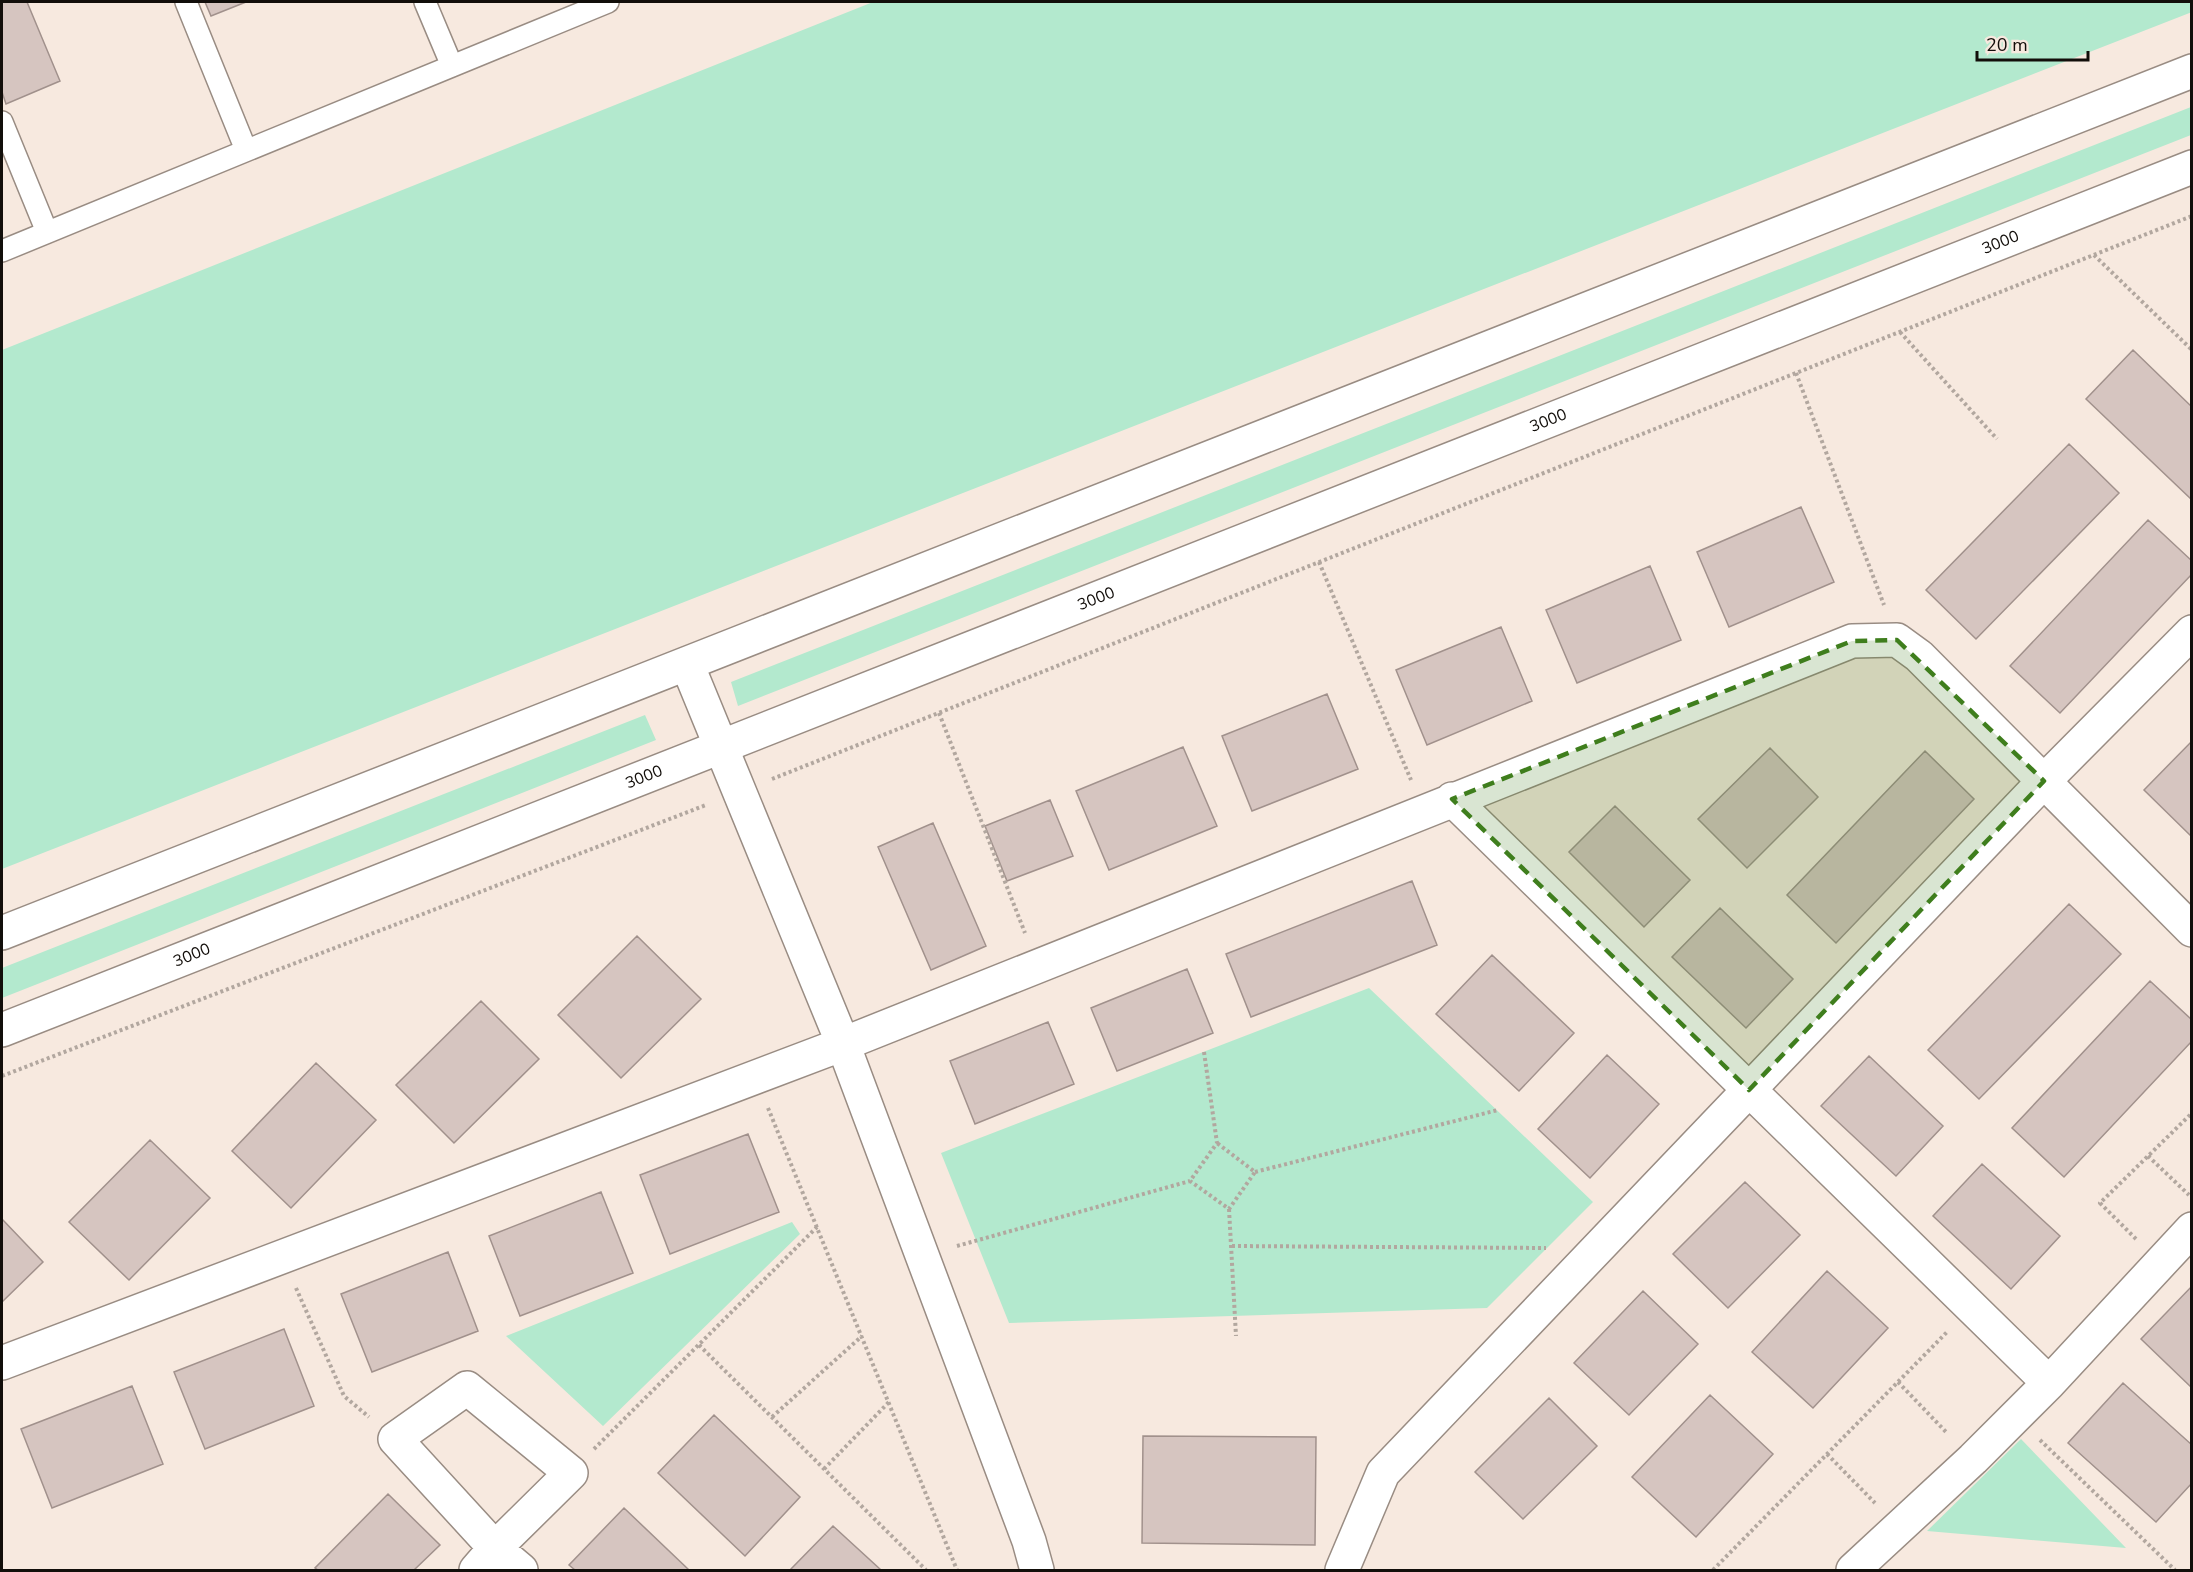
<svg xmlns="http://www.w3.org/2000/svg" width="2193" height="1572" font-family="'Nunito Sans',sans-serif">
  <rect width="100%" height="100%" fill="#f7e9df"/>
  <path fill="#b3e9ce" d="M873 2H2191L2192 12 2 869V350Z
    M2191 107V135L738 706 731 682Z
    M645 715 656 740 2 998V968Z
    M1369 988 1593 1202 1487 1308 1009 1323 941 1153Z
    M792 1222 800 1234 603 1426 506 1336Z
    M2021 1439 2126 1548 1927 1531Z"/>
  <path fill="#d6c5c0" stroke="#a1918c" stroke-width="1.5" d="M2 2H27L60 81 6 104 2 92Z
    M205 2H246L211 16Z
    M2133 350 2192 407V500L2086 399Z
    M2069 444 2119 493 1976 639 1926 590Z
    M1801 507 1834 582 1729 627 1697 552Z
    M2148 520 2192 561V574L2060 713 2010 666Z
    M1650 566 1681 640 1577 683 1546 610Z
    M1501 627 1532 701 1427 745 1396 670Z
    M1327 694 1358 769 1252 811 1222 736Z
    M2192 741V837L2144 790Z
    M1183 747 1217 826 1109 870 1076 791Z
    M1770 748 1818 797 1747 868 1698 819Z
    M1925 751 1974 799 1836 943 1787 895Z
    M1050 800 1073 856 1007 881 985 826Z
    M1615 806 1690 880 1644 927 1569 852Z
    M933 823 986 946 931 970 878 847Z
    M1412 881 1437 945 1251 1017 1226 954Z
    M2069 904 2121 954 1979 1099 1928 1050Z
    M1720 908 1793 979 1746 1028 1672 957Z
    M637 936 701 999 621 1078 558 1015Z
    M1492 955 1574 1033 1519 1091 1436 1014Z
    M1187 969 1213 1033 1117 1071 1091 1008Z
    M2150 981 2192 1020V1041L2064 1177 2012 1128Z
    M481 1001 539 1059 454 1143 396 1085Z
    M1048 1022 1074 1084 975 1124 950 1061Z
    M1607 1055 1659 1104 1590 1178 1538 1129Z
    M1869 1056 1943 1126 1896 1176 1821 1106Z
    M316 1063 376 1120 291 1208 232 1151Z
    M748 1134 779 1212 670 1254 640 1175Z
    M150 1140 210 1198 129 1280 69 1222Z
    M1982 1164 2060 1236 2011 1289 1933 1216Z
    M1745 1182 1800 1235 1728 1308 1673 1254Z
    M601 1192 633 1273 520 1316 489 1236Z
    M2 1219 43 1262 2 1302Z
    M448 1252 478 1331 372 1372 341 1294Z
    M1827 1271 1888 1328 1813 1408 1752 1352Z
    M2192 1286V1388L2141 1339Z
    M1643 1291 1698 1344 1629 1415 1574 1363Z
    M284 1329 314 1406 205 1449 174 1372Z
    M2123 1383 2192 1445V1483L2156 1522 2068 1443Z
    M132 1386 163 1464 52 1508 21 1429Z
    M1710 1395 1773 1454 1696 1537 1632 1477Z
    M1549 1398 1597 1446 1523 1519 1475 1472Z
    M714 1415 800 1497 745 1556 658 1473Z
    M1143 1436 1316 1437 1315 1545 1142 1543Z
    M388 1494 440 1545 414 1570H318L315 1568Z
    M624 1508 689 1570H575L569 1565Z
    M833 1526 881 1570H790Z"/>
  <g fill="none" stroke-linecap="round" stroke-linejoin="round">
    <g stroke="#998c83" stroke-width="24">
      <path id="service" d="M186 2 246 150
        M425 2 452 66
        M2 122 47 232
        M2 251 608 2"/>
    </g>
    <g stroke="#998c83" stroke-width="36">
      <path id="minor" d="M687 664 843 1044 1029 1541 1037 1570
        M1452 799 2049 1383
        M2 1363 843 1044 1852 641 1897 640 1919 656 2192 930
        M476 1570 495 1548 571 1473 467 1388 395 1439 495 1548 521 1570
        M1342 1570 1383 1473 2044 781 2192 632
        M1853 1570 1973 1459 2049 1383 2192 1229"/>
    </g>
    <g stroke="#998c83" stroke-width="36">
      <g id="tertiary">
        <path d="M2 933 2192 71"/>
        <path id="s1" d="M2 1030 2192 167"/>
      </g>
    </g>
    <path stroke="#b2a79f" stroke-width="4" stroke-dasharray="3 3" stroke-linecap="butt" d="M2094 255 2192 350
      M1900 332 1997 439
      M1796 373 1884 605
      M1319 562 1411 780
      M939 713 1025 933
      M772 779 2192 216
      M1204 1052 1217 1143 1190 1181 1229 1209 1255 1172 1217 1143
      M2 1076 706 805
      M768 1108 957 1570
      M2148 1156 2189 1195
      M1255 1172 1498 1110
      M1229 1209 1236 1336
      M2136 1239 2100 1203 2192 1113
      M957 1246 1190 1181
      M1232 1246 1546 1248
      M296 1288 344 1396 369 1417
      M699 1345 926 1570
      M1898 1382 1947 1433
      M772 1417 862 1336
      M2040 1440 2175 1570
      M594 1449 817 1227
      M1827 1454 1875 1503
      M824 1469 889 1402
      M1713 1570 1948 1331"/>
    <use href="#service" stroke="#fff" stroke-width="21"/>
    <use href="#minor" stroke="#fff" stroke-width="33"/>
    <use href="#tertiary" stroke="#fff" stroke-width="33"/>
  </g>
  <path fill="#3f7e1d" fill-opacity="0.2" stroke="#3f7e1d" stroke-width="4.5" stroke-dasharray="12 8" stroke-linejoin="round" d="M1897 640 2044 781 1749 1090 1452 799 1852 641Z"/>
  <g text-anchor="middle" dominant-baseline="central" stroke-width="4.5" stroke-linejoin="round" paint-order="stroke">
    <g font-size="16" fill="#120e0a" stroke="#f7e9df">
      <text stroke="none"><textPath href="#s1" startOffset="2148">3000</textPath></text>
      <text stroke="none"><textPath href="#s1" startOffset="1662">3000</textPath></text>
      <text stroke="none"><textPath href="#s1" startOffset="1176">3000</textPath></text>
      <text stroke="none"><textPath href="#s1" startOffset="690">3000</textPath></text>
      <text stroke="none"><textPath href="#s1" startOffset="204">3000</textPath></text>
    </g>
  </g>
  <rect width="2193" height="1572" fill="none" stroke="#120e0a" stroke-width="6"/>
  <path d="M1977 51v9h111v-9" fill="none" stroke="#120e0a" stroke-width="3"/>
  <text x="1986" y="51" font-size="18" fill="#120e0a" stroke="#f7e9df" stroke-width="4.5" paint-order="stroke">20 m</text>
</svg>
